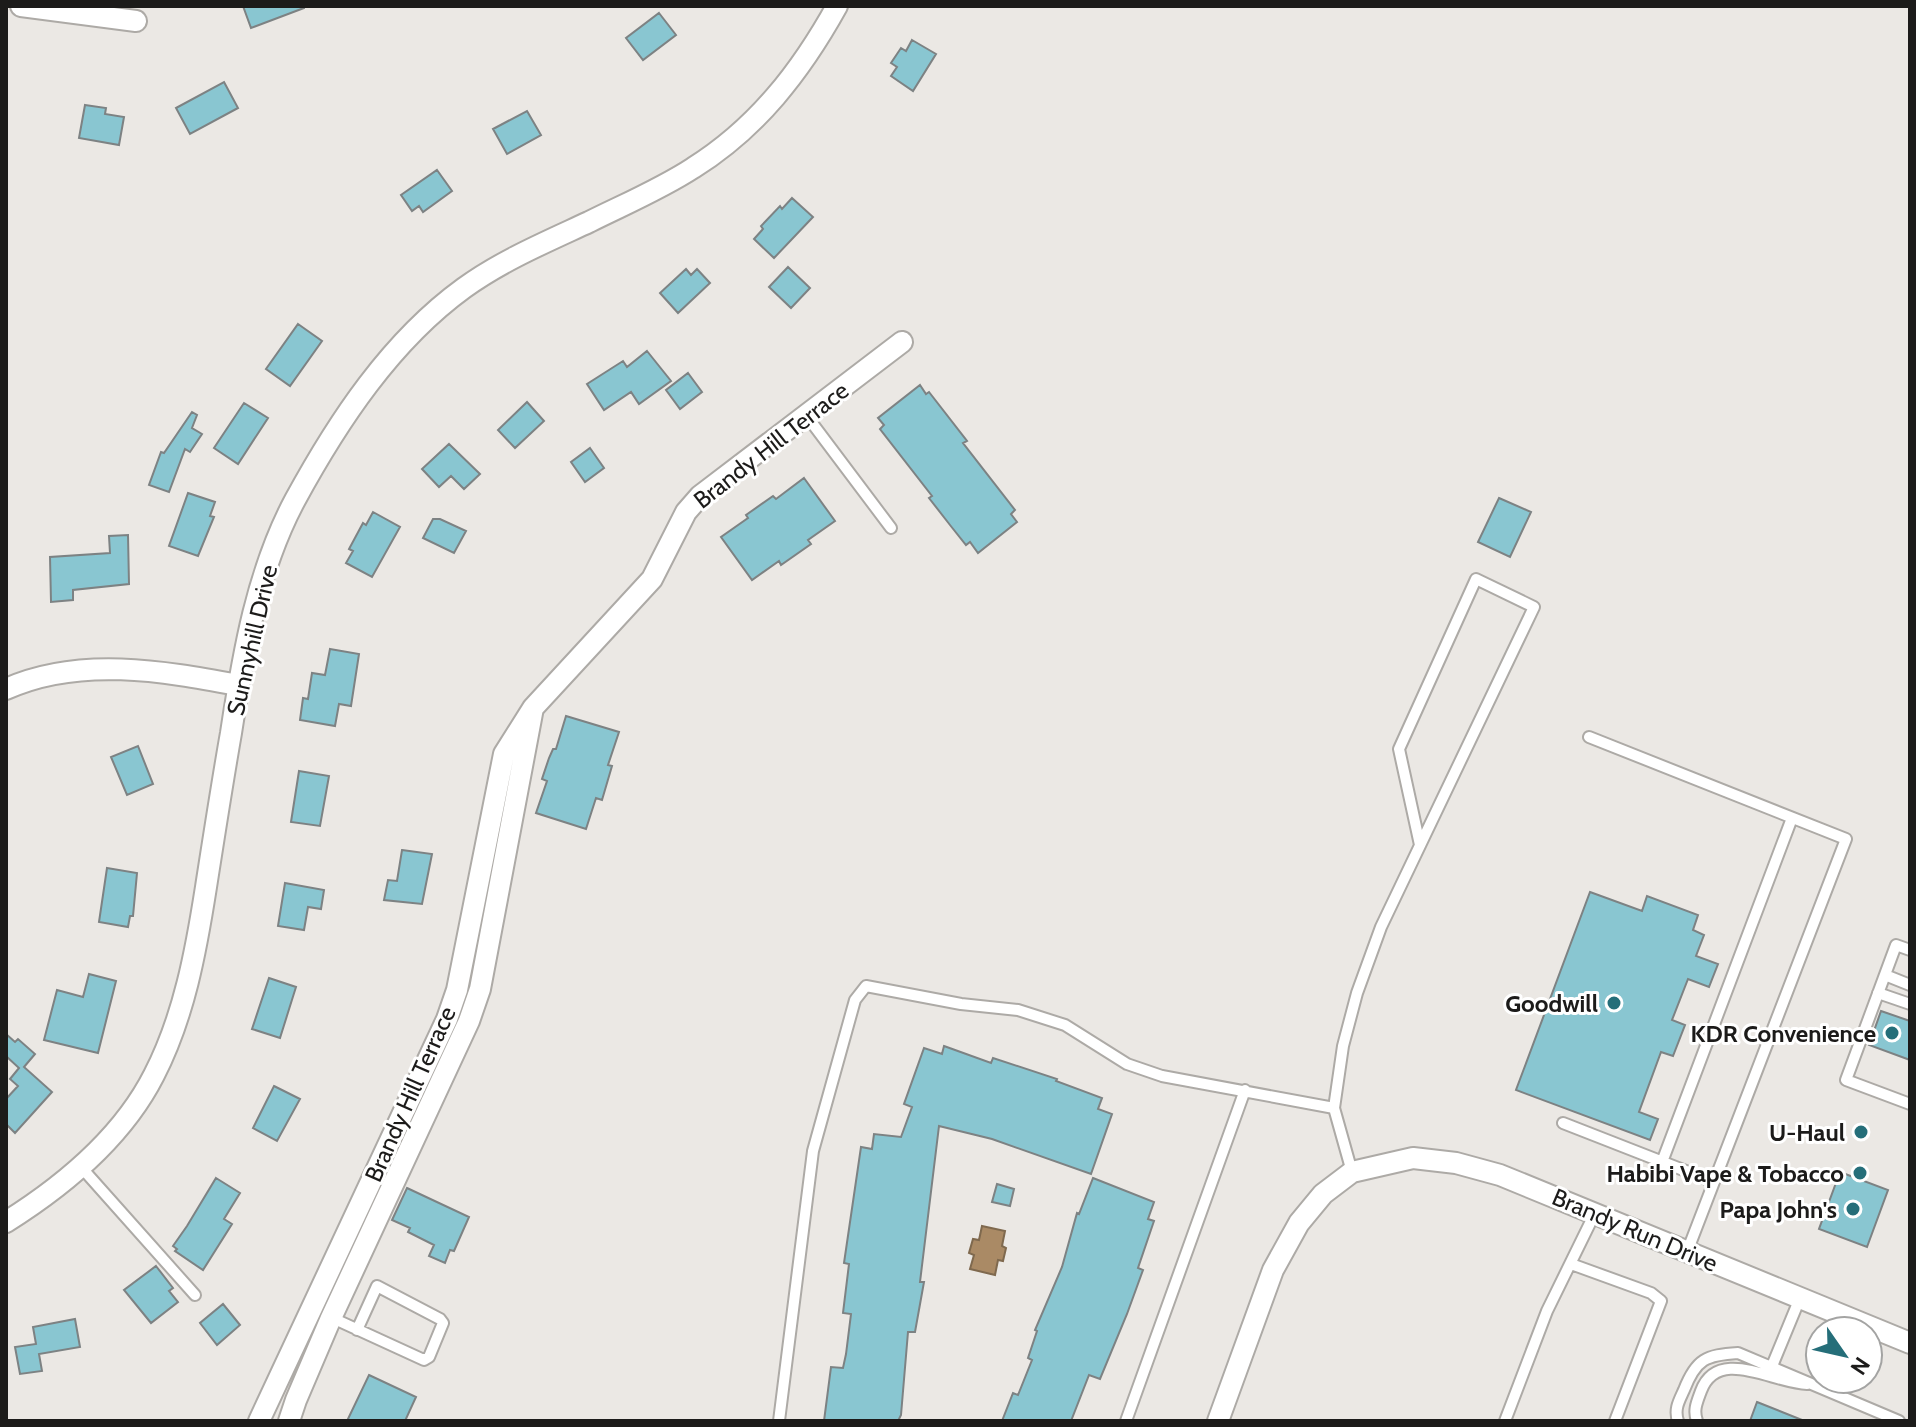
<svg xmlns="http://www.w3.org/2000/svg" width="1916" height="1427" font-family="Cabin,sans-serif">
  <rect width="100%" height="100%" fill="#ebe8e4"/>
  <path fill="#aa8a65" stroke="#7f694e" stroke-width="2" d="M982 1226 1005 1231 1002 1246 1006 1248 1003 1261 998 1260 995 1275 970 1269 974 1255 969 1253 973 1239 979 1240Z"/>
  <path fill="#89c6d1" stroke="#7d8283" stroke-width="2" d="M243 6H304V8L251 28Z
    M659 13 676 35 643 60 626 38Z
    M912 40 936 54 913 91 891 76 897 67 891 63 901 48 906 51Z
    M224 82 238 108 190 134 176 108Z
    M85 105 106 108 105 114 124 117 119 145 79 138Z
    M527 111 541 135 507 154 493 129Z
    M437 170 452 191 423 212 419 206 412 211 401 195Z
    M792 198 813 217 774 258 754 239 763 229 761 226 780 206 782 209Z
    M788 267 810 288 791 308 769 287Z
    M686 269 691 275 697 269 710 283 678 313 660 293Z
    M298 324 322 341 290 386 266 369Z
    M647 351 671 381 639 404 631 392 604 410 587 384 623 361 627 367Z
    M688 373 702 392 680 409 666 390Z
    M920 385 926 394 929 392 967 441 963 443 1015 510 1011 514 1017 522 978 553 970 542 966 545 950 525 929 498 932 496 880 429 884 425 878 418Z
    M527 402 544 421 515 448 498 430Z
    M244 403 268 418 238 464 214 448Z
    M192 412 197 415 192 428 202 434 190 452 185 449 169 492 149 485 161 452 164 453Z
    M449 444 480 474 464 489 451 476 439 487 422 469Z
    M590 448 604 468 585 482 571 462Z
    M804 478 835 521 808 540 811 544 781 565 779 561 752 580 721 537 748 518 746 515 773 496 776 499Z
    M188 493 215 502 210 516 214 517 198 556 169 546Z
    M1499 498 1531 512 1510 557 1478 542Z
    M373 512 400 527 372 577 346 563 353 551 349 549 363 523 366 525Z
    M433 519H440L466 531 454 553 423 538Z
    M128 535 129 584 73 590V600L51 602 50 557 110 553 109 536Z
    M330 649 359 654 351 706 339 704 335 726 300 720 303 698 308 699 312 673 325 675Z
    M566 716 619 732 608 765 612 766 602 800 596 798 586 829 536 813 547 781 542 779 549 758 553 749H556Z
    M138 746 153 784 127 795 111 757Z
    M299 771 329 776 320 826 291 822Z
    M402 850 432 854 422 904 384 900 388 880 397 881Z
    M107 868 137 873 133 916H130L128 927 99 922Z
    M285 883 324 890 321 909 308 907 304 930 278 926Z
    M1590 892 1642 911 1647 896 1698 915 1693 930 1704 935 1696 956 1718 964 1709 987 1688 979 1672 1020 1685 1025 1673 1056 1661 1052 1639 1112 1658 1119 1650 1140 1516 1090Z
    M89 974 116 981 98 1053 44 1040 57 990 83 997Z
    M269 978 296 987 280 1038 252 1029Z
    M1881 1011 1910 1021V1060L1869 1045Z
    M6 1034 15 1042 18 1039 35 1054 24 1067 52 1092 15 1133 6 1124V1099L18 1086 10 1079 19 1068 6 1056Z
    M944 1046 991 1063 993 1058 1057 1079 1056 1081 1102 1098 1098 1109 1112 1114 1091 1174 992 1139 939 1126 920 1282H924L915 1332H908L901 1415 898 1421H824L831 1367 843 1368 846 1354 851 1314 843 1313 849 1264 844 1263 861 1147 872 1149 874 1134 901 1137 912 1107 904 1104 924 1048 942 1054Z
    M274 1086 300 1099 277 1141 253 1128Z
    M1840 1172 1888 1190 1867 1247 1819 1229Z
    M216 1178 240 1193 224 1219 232 1224 203 1270 175 1251 177 1249 173 1246 187 1226Z
    M1093 1178 1154 1202 1148 1219 1154 1221 1138 1268 1143 1270 1127 1314 1100 1379 1089 1375 1071 1421H1002L1013 1393 1018 1395 1032 1360 1028 1358 1037 1331 1035 1330 1062 1267 1077 1213 1079 1214Z
    M997 1184 1014 1189 1010 1206 992 1202Z
    M407 1188 469 1217 454 1251 450 1250 445 1263 429 1256 434 1245 408 1232 410 1228 392 1220Z
    M156 1266 173 1288 169 1291 178 1302 151 1323 124 1290Z
    M223 1304 240 1325 217 1345 200 1323Z
    M75 1319 80 1347 39 1354 42 1371 20 1374 15 1347 36 1344 33 1327Z
    M369 1375 416 1397 405 1421H347Z
    M1757 1402 1802 1420V1421H1750Z"/>
  <g fill="none" stroke-linecap="round" stroke-linejoin="round">
    <g stroke="#adaaa6" stroke-width="14">
      <path id="lane" d="M806 415 891 528
        M1589 737 1846 839 1687 1252
        M1910 950 1896 945 1846 1080 1910 1104
        M1885 975 1910 985
        M1878 993 1910 1004
        M1563 1123 1714 1182
        M1662 1162 1792 818
        M81 1167 195 1295
        M1352 1172 1334 1108 1343 1046 1357 993 1381 927 1534 607 1476 579 1399 749 1420 845
        M1571 1264 1651 1293 1661 1301 1615 1421
        M328 1316 424 1360 429 1357 443 1323 440 1319 377 1286 357 1330
        M1772 1366 1800 1298
        M779 1421 813 1151 855 1000 866 986 961 1004 1018 1010 1065 1025 1127 1064 1162 1076 1334 1108
        M1126 1421 1245 1090
        M1505 1421 1547 1311 1595 1213
        M1678 1421C1674 1409 1679 1401 1684 1390 1696 1359 1706 1355 1738 1353L1899 1421
        M1697 1421C1693 1410 1697 1402 1701 1391 1718 1346 1773 1383 1807 1384"/>
    </g>
    <g stroke="#adaaa6" stroke-width="24">
      <path id="street" d="M21 6 136 21
        M6 689C79 656 163 671 238 685
        M533 708 652 579 686 512 700 496 902 342
        M6 1222C65 1185 122 1138 154 1075 184 1017 196 951 206 887 214 836 222 784 231 733 243 654 257 571 295 500 338 421 391 341 464 288 503 260 546 242 589 222 623 205 661 189 693 168 757 128 801 71 837 6
        M259 1421 447 1019 457 990 504 754 533 708 480 989 469 1021 331 1318 296 1400 289 1421
        M1218 1421 1273 1270 1299 1223 1323 1194 1352 1172 1413 1158 1456 1163 1500 1175 1910 1343"/>
    </g>
    <use href="#lane" stroke="#fff" stroke-width="10"/>
    <use href="#street" stroke="#fff" stroke-width="20"/>
  </g>
  <g fill="#256e79" stroke="#fff" stroke-width="3">
    <circle cx="1614" cy="1003" r="8"/>
    <circle cx="1892" cy="1033" r="8"/>
    <circle cx="1861" cy="1132" r="8"/>
    <circle cx="1860" cy="1173" r="8"/>
    <circle cx="1853" cy="1209" r="8"/>
  </g>
  <g text-anchor="middle" dominant-baseline="central" stroke-width="6" stroke-linejoin="round" paint-order="stroke">
    <g font-size="24" fill="#1c1b1a" stroke="#fff">
      <text transform="translate(771 445) rotate(-38)">Brandy Hill Terrace</text>
      <text transform="translate(252 640) rotate(-77)">Sunnyhill Drive</text>
      <text transform="translate(410 1094) rotate(-66)">Brandy Hill Terrace</text>
      <text transform="translate(1635 1230) rotate(23)">Brandy Run Drive</text>
    </g>
    <g font-size="24" font-weight="bold" fill="#1c1b1a" stroke="#fff" text-anchor="end">
      <text x="1598" y="1003">Goodwill</text>
      <text x="1876" y="1033">KDR Convenience</text>
      <text x="1845" y="1132">U-Haul</text>
      <text x="1844" y="1173">Habibi Vape &amp; Tobacco</text>
      <text x="1837" y="1209">Papa John's</text>
    </g>
  </g>
  <rect width="1916" height="1427" fill="none" stroke="#1c1b1a" stroke-width="16"/>
  <g transform="translate(1844 1355) rotate(124)"><circle r="38" fill="#ffffff" stroke="#a4a4a3" stroke-width="2"/>
  <path d="M0-6L14 30L0 20L-14 30Z" fill="#256e79"/>
  <text y="-12" font-size="22" font-weight="bold" text-anchor="middle" fill="#1c1b1a">N</text>
  </g>
</svg>
